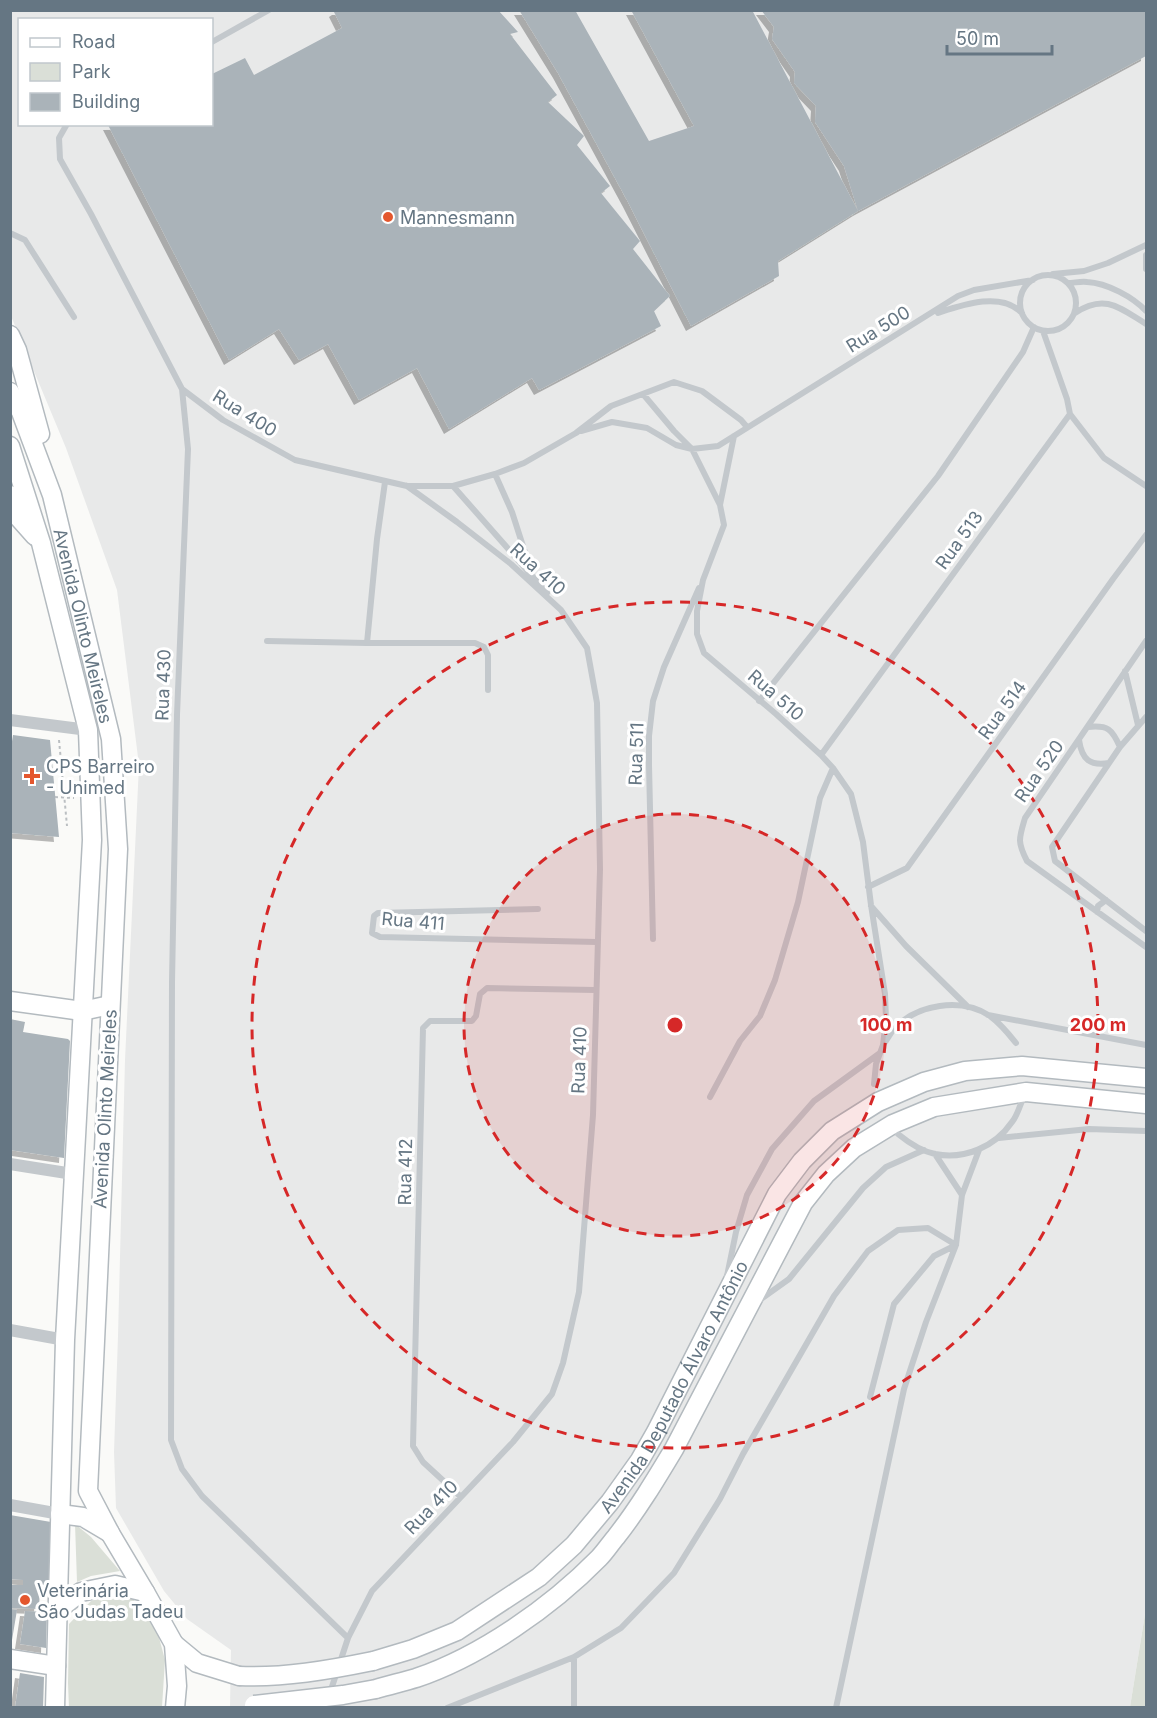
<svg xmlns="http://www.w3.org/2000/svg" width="1157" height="1718" font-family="Inter,sans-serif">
  <defs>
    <filter id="shadow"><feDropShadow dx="-5" dy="5" stdDeviation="0" flood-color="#0004"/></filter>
  </defs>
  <rect width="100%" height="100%" fill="#fafaf8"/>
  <path fill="#e8e9e9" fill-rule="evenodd" d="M10 11H1146V1608L1130 1707H230L231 1650 187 1619 164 1591 116 1508 114 1452 118 1336 125 1060 139 765 117 590 66 448 11 316ZM20 20H212V124H20Z"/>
  <path fill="#dadfd7" d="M75 1524 91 1537 120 1571 91 1576 77 1582Z
    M122 1592 142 1606 157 1630 165 1660 162 1707 69 1708 68 1683 69 1624 91 1601Z
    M1146 1608V1707H1130Z"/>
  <path fill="#aab3b9" filter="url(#shadow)" d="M337 10H498L518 32 510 34 557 95 548 102 584 136 577 145 610 186 601 193 640 241 633 249 670 296 654 311 661 326 539 390 532 378 449 429 417 368 359 400 328 344 299 360 279 329 229 360 108 125 212 124V74L245 58 254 75 342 28 334 12Z
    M519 10H575L649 141 694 126 631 10H752L858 211 778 261 779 276 691 326 628 202 558 73Z
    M761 10H1146V56L858 211 844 166 815 122 816 106 794 83 795 72 772 39 774 27Z
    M13 735 50 740 59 837 10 833V755Z
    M10 1019 25 1022 23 1032 68 1039 70 1041 64 1158 10 1150Z
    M10 1515 51 1522 49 1586H40L39 1609 10 1608V1585H23V1580L10 1579Z
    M10 1609 17 1610 12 1640H10Z
    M25 1611 47 1612 46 1648 20 1644Z
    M20 1673 44 1677 43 1708H15Z"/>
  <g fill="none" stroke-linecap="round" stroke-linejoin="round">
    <g stroke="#b3babf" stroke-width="21">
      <g id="secondary">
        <path d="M10 335 17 350 40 434"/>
        <path id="s1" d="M10 392 21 412 52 495 111 739 118 849 88 1491 110 1533 145 1592 174 1644 177 1686 175 1708"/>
        <path d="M10 446 41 543 88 730 92 840 65 1340 55 1708"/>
        <path d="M10 495 19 518 35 536"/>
        <path d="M10 1001 82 1011 110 1005"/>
        <path d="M60 1514 83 1517 110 1533"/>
        <path d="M58 1610 81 1592 115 1585 145 1592"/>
        <path d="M174 1644 197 1663 239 1676"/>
        <path d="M10 1659 56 1666"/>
        <path id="s2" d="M373 1661 413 1649 457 1631 539 1577 574 1545 610 1502 640 1460 656 1432 777 1194 802 1161 832 1131 878 1102 924 1082 965 1071 1022 1066 1146 1078"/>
        <path d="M376 1689C389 1685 403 1682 416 1678 481 1656 551 1607 599 1558 605 1552 610 1544 616 1537 638 1509 656 1479 674 1449L803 1203 826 1174 854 1148 893 1124 934 1107 1026 1092 1146 1104"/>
      </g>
    </g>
    <path stroke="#bbbfc2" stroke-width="2" stroke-dasharray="3 3" stroke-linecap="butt" d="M59 740 67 826
      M55 797 74 798"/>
    <path stroke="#c3c8cc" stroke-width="6" d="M212 42 269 10
      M67 124 59 138 60 159 91 214 182 389 223 420 295 460 407 486H453L495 474 524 463 576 433 611 406 674 382 702 391 741 420 747 427
      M10 233 25 240 74 317
      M1146 255V269
      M1053 274 1084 271 1108 263 1146 245
      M1020 303a28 28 0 1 1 56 0a28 28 0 1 1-56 0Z
      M1068 283C1074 283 1081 281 1087 282 1107 283 1133 297 1146 311
      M938 313C962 305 1001 291 1022 313
      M1075 313C1105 293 1120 308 1146 324
      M182 389 188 449 177 715 172 982 171 1440 182 1469 202 1496 348 1638
      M643 394 674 431 692 449 720 505 724 525 703 580 697 611V634L704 653 776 714 821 755 833 768 851 794 863 842 871 905 885 994 886 1019 883 1045 876 1064 874 1084
      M1070 414 1104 458 1146 486
      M581 431 612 422 647 428 676 445 692 449 718 446 958 296 974 290 1033 280
      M495 474 512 512 531 571
      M385 482 377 539 367 643H475L484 647 488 655V690
      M453 486 547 593
      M720 505 734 436
      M267 641 367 643
      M1146 641 1025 818C1019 838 1017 842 1027 861L1146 947
      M1125 671 1138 725
      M759 701 938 476 1023 352 1034 327
      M1146 717 1120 747 1052 847 1055 861 1146 931
      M1088 727C1108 725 1112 729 1120 747
      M1079 740C1082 760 1090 766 1109 763
      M821 755 1070 414 1067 399 1043 331
      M868 887 907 868 1113 579 1146 535
      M871 906 906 946 968 1007
      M538 909 378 913 374 916 372 933 380 937 597 942
      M1097 912 1098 906 1106 900
      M653 939 649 765V736L653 701 664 667 699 588
      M988 1015 1146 1045
      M883 1045C887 1040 890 1034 894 1029 917 1004 961 997 990 1016 1001 1024 1008 1033 1016 1043
      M710 1097 740 1041 760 1016 775 980 798 902 820 798 833 768
      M898 1134C909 1143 921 1151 935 1154 964 1160 995 1147 1012 1122 1017 1116 1019 1108 1022 1101
      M999 1138 1089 1129 1146 1131
      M935 1154 962 1195
      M727 1276 736 1232 747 1195 772 1149 814 1101 880 1053
      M757 1302 789 1279 863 1188 886 1167 924 1150
      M870 1397 894 1304 934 1256 956 1245
      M461 1497 423 1462 413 1446 423 1028 430 1021H472L476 1016 480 994 487 988 596 990
      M574 1657V1708
      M325 1708 348 1638 372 1591 513 1442 552 1394 563 1363 579 1292 593 1115 600 869 597 703 587 648 561 610 511 564 457 522 407 486
      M447 1708 574 1657 621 1628 674 1573 720 1499 743 1454 834 1296 868 1251 898 1230 928 1228 956 1245
      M836 1708 904 1389 926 1322 956 1245 962 1195 979 1150"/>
    <path stroke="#c3c8cc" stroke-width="12" d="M10 720 88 730
      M10 1164 73 1174
      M10 1330 65 1340
      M10 1505 60 1514"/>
    <use href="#secondary" stroke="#fff" stroke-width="18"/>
    <g stroke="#b3babf" stroke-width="21" stroke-linecap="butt">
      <path id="secondary-bridge" d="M239 1676C283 1678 329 1670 373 1661
        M254 1705 343 1695 376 1689"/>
    </g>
    <use href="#secondary-bridge" stroke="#fff" stroke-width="18"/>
  </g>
  <circle cx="675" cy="1025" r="211" fill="#d62828" fill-opacity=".12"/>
  <g fill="none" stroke="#d62828" stroke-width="3" stroke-dasharray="10 8">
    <circle cx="675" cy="1025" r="211"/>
    <circle cx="675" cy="1025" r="423"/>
  </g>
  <g fill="#e4572e" stroke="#fff" stroke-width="2">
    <circle cx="388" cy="217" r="6"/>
    <path d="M29 767h6v6h6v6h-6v6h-6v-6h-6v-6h6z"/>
    <circle cx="25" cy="1600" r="6"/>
  </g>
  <g text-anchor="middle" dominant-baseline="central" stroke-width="6" stroke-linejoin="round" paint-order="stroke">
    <g font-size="18" fill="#657683" stroke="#fff" text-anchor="start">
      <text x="400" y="217">Mannesmann</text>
      <text x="46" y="766">CPS Barreiro<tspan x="46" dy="21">- Unimed</tspan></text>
      <text x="37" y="1590">Veterinária<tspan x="37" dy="21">São Judas Tadeu</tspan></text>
    </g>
    <g font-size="18" fill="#657683" stroke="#fff">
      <text transform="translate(878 329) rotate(-32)">Rua 500</text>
      <text transform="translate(245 413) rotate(32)">Rua 400</text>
      <text transform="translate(959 540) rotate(-54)">Rua 513</text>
      <text transform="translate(538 569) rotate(42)">Rua 410</text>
      <text stroke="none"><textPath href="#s1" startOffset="246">Avenida Olinto Meireles</textPath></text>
      <text transform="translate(163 685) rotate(-88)">Rua 430</text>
      <text transform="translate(776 695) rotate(41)">Rua 510</text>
      <text transform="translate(1002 710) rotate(-54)">Rua 514</text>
      <text transform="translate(636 754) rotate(-88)">Rua 511</text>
      <text transform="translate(1039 771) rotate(-55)">Rua 520</text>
      <text transform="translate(413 921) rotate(5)">Rua 411</text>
      <text transform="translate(579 1060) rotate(-88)">Rua 410</text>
      <text transform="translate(105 1109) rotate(-87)">Avenida Olinto Meireles</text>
      <text transform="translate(405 1172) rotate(-89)">Rua 412</text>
      <text stroke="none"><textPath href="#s2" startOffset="423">Avenida Deputado Álvaro Antônio</textPath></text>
      <text transform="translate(431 1507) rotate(-46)">Rua 410</text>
    </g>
  </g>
  <circle cx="675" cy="1025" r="9" fill="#d62828" stroke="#fff" stroke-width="3"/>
  <g font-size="18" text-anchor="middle" font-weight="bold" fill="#d62828" stroke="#fff" stroke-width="6" stroke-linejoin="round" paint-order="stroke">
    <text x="886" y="1031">100 m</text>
    <text x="1098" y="1031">200 m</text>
  </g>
  <rect width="1157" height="1718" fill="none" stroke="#657683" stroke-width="24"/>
  <rect x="18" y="18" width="195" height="108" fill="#ffffff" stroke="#c1c8cd" stroke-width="1.5"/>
  <rect x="30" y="38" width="30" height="9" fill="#ffffff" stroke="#c1c8cd" stroke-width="1.5"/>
  <text x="72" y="48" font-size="18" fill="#657683">Road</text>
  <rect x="30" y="63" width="30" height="18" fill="#dadfd7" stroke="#c1c8cd" stroke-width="1.5"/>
  <text x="72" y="78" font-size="18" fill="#657683">Park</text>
  <rect x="30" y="93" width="30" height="18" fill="#aab3b9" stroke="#c1c8cd" stroke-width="1.5"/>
  <text x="72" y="108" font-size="18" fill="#657683">Building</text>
  <path d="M947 45v9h105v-9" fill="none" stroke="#657683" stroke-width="3"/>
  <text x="956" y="45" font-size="18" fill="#657683" stroke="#ffffff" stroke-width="4.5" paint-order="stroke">50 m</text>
</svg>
